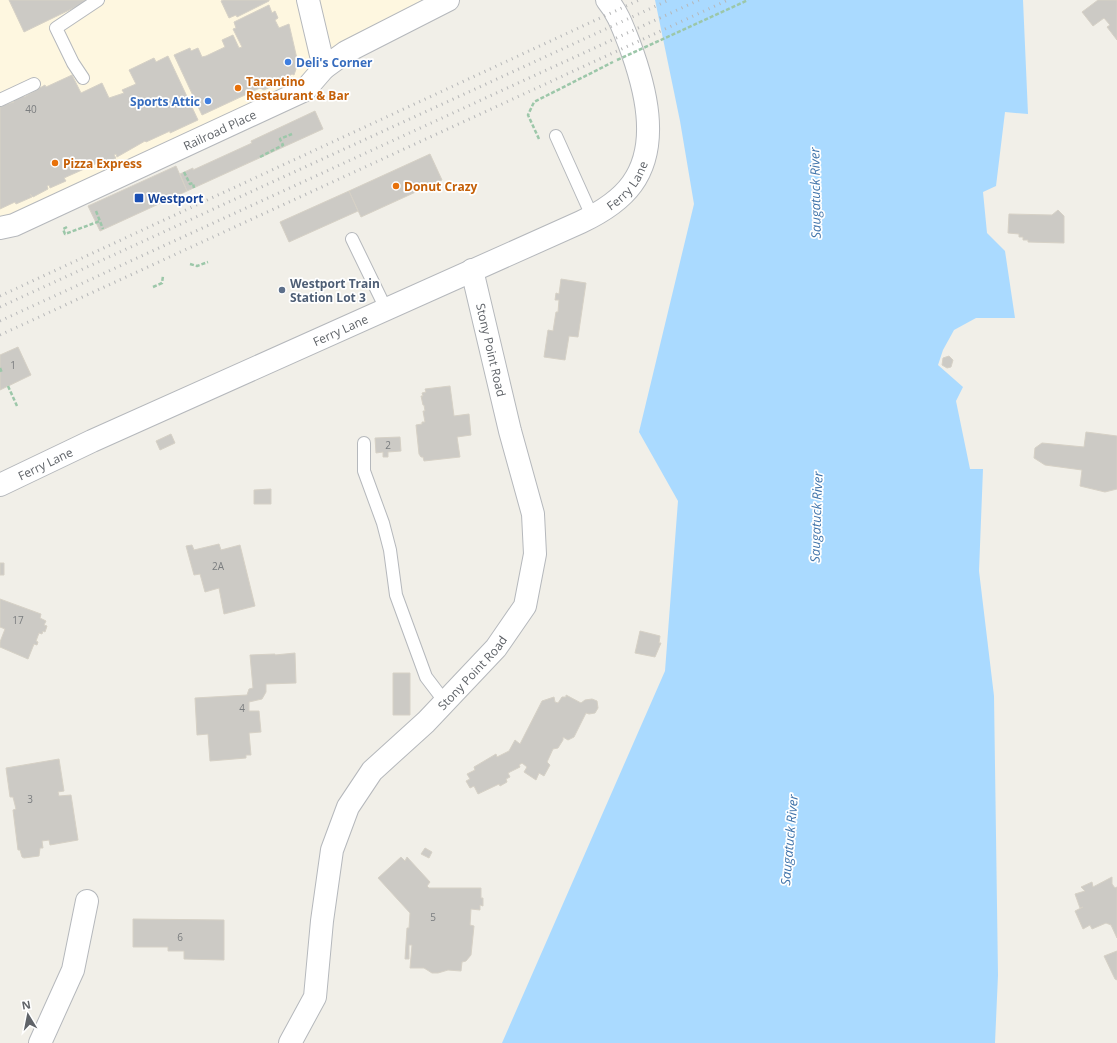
<svg xmlns="http://www.w3.org/2000/svg" width="1117" height="1043" font-family="'Open Sans',sans-serif">
  <rect width="100%" height="100%" fill="#f1efe8"/>
  <path fill="#fef7e0" d="M0 0H448L314 80 0 228Z"/>
  <path fill="#aadaff" d="M655 0H1023L1028 114 1005 112 996 186 983 192 987 233 1005 251 1015 318H976L954 330 943 350 938 365 963 387 956 401 970 469H983L979 571 994 696 998 975 995 1043H502L665 671 678 501 639 432 694 204 680 121Z"/>
  <path fill="#cccac5" stroke="#d6d1c6" d="M9 0H90L24 32Z
    M223 0H269V1L237 17 236 15 229 18 221 1Z
    M1098 0H1117V40L1107 27 1110 25 1104 18 1093 26 1082 12Z
    M269 5 272 13 275 11 278 18 275 20 279 28 289 24 298 63 294 75 292 74 281 82 264 90 260 88 202 115 174 55 190 48 191 51 198 48 202 57 206 56 225 47 222 40 233 35 239 48 242 47 233 29 236 28 234 22Z
    M168 56 198 120 170 133V131L146 142 145 141 117 157 116 154 114 155 116 158 103 164 102 161 64 178 66 181 50 188 49 185 47 186 48 189 33 197 30 194 32 197 16 204 15 202 0 209V106L14 102 13 100 23 95 24 97 45 85 46 87 72 75 81 93 102 83 109 98 124 93 122 90 136 84 129 70 154 58 156 62Z
    M315 111 323 129 187 191 180 174 193 168V170L252 143 251 141Z
    M430 154 442 180 361 217 349 191Z
    M176 166 187 191 100 231 88 206Z
    M349 191 358 211 289 242 280 222Z
    M1058 210 1064 216V243L1028 242V240H1023V237H1019V234L1008 233 1009 214 1052 215Z
    M561 279 586 283 578 337 569 336 565 360 544 357 548 330 553 331 556 312H558L559 300H555L556 293 559 294Z
    M18 347 31 375 0 390V355Z
    M949 356 953 360 951 367 947 368 942 365 943 358Z
    M450 386 454 416 469 414 471 435 457 437 460 457 424 461 423 457H421L419 454 416 425 422 424V422H425L423 411H425L424 405H423L421 396H423L422 393 426 392 425 389Z
    M1086 432 1117 436V489L1105 492 1080 486 1082 470 1045 465 1034 458 1035 448 1042 443 1084 447Z
    M171 434 175 443 160 450 156 441Z
    M400 437 401 451 388 452V457H383V452L376 453 375 438Z
    M271 489V504H254V490Z
    M219 544 221 550 240 545 255 606 224 614 219 588 205 592 200 574 194 575 186 546 192 545 194 550Z
    M0 563H4V575H0Z
    M0 599 41 614 40 618 46 621 44 625 47 626 45 632 43 631 42 634 39 633 36 641 38 642 37 645 34 644 28 659 0 647V642L5 629 0 627Z
    M640 631 660 636 659 643H661L655 657 635 653Z
    M295 653 296 683 266 684V692L262 699 249 702V711H259L261 732 249 733 251 755H246V758L210 761 208 734 197 735 195 698 247 695 249 689 253 688 250 655 275 654V655Z
    M393 673H410V715H393Z
    M566 695 581 703 585 700 592 699 597 701 598 708 595 713 589 714 586 713 574 737 568 740 563 737V740L558 748 553 749 547 762 550 765 544 776 539 773 536 780 524 772 527 767 522 763 519 765 520 767 508 773 510 777 506 779 507 782 500 786 499 784 478 794 474 786 470 788 466 781 470 779 467 774 475 770 474 767 496 754 497 757 509 751 515 740 520 744 542 701 554 697 555 702 558 703 562 697H566Z
    M59 759 64 791 58 792 59 796 71 795 78 840 50 845 49 840 42 841 43 848H40L39 856 24 858 22 857 20 850H18L13 810 16 809 13 797H10L6 768Z
    M425 848 432 852 429 858 421 854Z
    M401 857 405 861 407 857 430 882 427 886 429 888H481V898H483V906L480 905V910L471 909 470 925 474 926 471 955 466 961 462 962 461 971 448 970 438 973H432L424 968H410L412 945H409V959H405L407 928H409L410 913 378 878Z
    M1112 877V884L1115 888 1117 887V938L1111 925 1106 923 1092 929 1090 925 1083 929 1075 911 1083 907 1080 908 1075 894 1085 891 1081 887 1092 882 1093 887Z
    M133 919 224 920V960L184 959V951H168V947H133Z
    M1117 951V980L1115 979 1104 956Z"/>
  <g fill="none" stroke-linecap="round" stroke-linejoin="round">
    <g stroke="#b5b8bc" stroke-width="14">
      <path id="service" d="M83 78 73 63 56 28 98 0
        M0 100 34 84
        M556 136 592 216
        M352 239 386 309
        M364 443V471L383 523 390 550 396 595 426 677 445 702"/>
    </g>
    <g stroke="#b5b8bc" stroke-width="24">
      <g id="minor">
        <path d="M324 68 346 52 448 0"/>
        <path id="s1" d="M0 485 92 441 581 222C600 213 619 202 632 184 661 144 645 86 629 43 623 28 618 13 607 0"/>
        <path d="M40 1043 73 970 87 901"/>
        <path id="s2" d="M290 1043 315 997 322 921 332 850 348 807 372 771 426 722 496 648 525 606 535 554 533 514 510 431 472 270"/>
      </g>
    </g>
    <g stroke="#b5b8bc" stroke-width="24">
      <g id="tertiary">
        <path id="s3" d="M0 228 14 225 305 90 324 68 308 0"/>
      </g>
    </g>
    <path stroke="#9cc7a9" stroke-width="2.5" stroke-dasharray="4 2" stroke-linecap="butt" d="M539 139 528 115 534 102 613 62
      M260 157 283 145 280 139 292 134
      M184 172 190 184 193 183 194 188
      M96 211 103 229
      M67 227 63 229 65 234 100 221
      M190 264 197 266 208 262
      M153 287 162 283 163 276
      M0 368 2 373
      M8 386 17 406"/>
    <use href="#service" stroke="#fff" stroke-width="12"/>
    <use href="#minor" stroke="#fff" stroke-width="22"/>
    <use href="#tertiary" stroke="#fff" stroke-width="22"/>
    <path stroke="#b6b7b8" stroke-width="3" stroke-dasharray="1 5" stroke-linecap="butt" d="M0 296 639 0
      M0 307 669 0
      M0 321 699 0
      M0 335 728 0"/>
    <path stroke="#9cc7a9" stroke-width="2.5" stroke-dasharray="4 2" stroke-linecap="butt" d="M617 60 748 0"/>
  </g>
  <g fill="#3f7fe0" stroke="#fff" stroke-width="1.5">
    <circle cx="288" cy="62" r="4"/>
    <circle cx="208" cy="101" r="4"/>
  </g>
  <g fill="#e8710a" stroke="#fff" stroke-width="1.5">
    <circle cx="238" cy="88" r="4"/>
    <circle cx="55" cy="163" r="4"/>
    <circle cx="396" cy="186" r="4"/>
  </g>
  <rect fill="#1a4fb4" stroke="#fff" stroke-width="1.5" x="134" y="193" width="10" height="10" rx="2"/>
  <circle fill="#5c6f8a" stroke="#fff" stroke-width="1.5" cx="282" cy="290" r="4"/>
  <g text-anchor="middle" dominant-baseline="central" stroke-width="3.5" stroke-linejoin="round" paint-order="stroke">
    <g font-size="10" fill="#7a7d7f">
      <text x="31" y="109">40</text>
      <text x="13" y="365">1</text>
      <text x="388" y="445">2</text>
      <text x="218" y="566">2A</text>
      <text x="18" y="620">17</text>
      <text x="242" y="708">4</text>
      <text x="30" y="799">3</text>
      <text x="433" y="917">5</text>
      <text x="180" y="937">6</text>
    </g>
    <g font-size="12" font-weight="bold" fill="#366cbe" stroke="#fff" text-anchor="start">
      <text x="296" y="62">Deli's Corner</text>
      <text x="200" y="101" text-anchor="end">Sports Attic</text>
    </g>
    <g font-size="12" font-weight="bold" fill="#c56008" stroke="#fff" text-anchor="start">
      <text x="246" y="81">Tarantino<tspan x="246" dy="14">Restaurant &amp; Bar</tspan></text>
      <text x="63" y="163">Pizza Express</text>
      <text x="404" y="186">Donut Crazy</text>
    </g>
    <g font-size="12" fill="#5f6368" stroke="#fff">
      <text stroke="none"><textPath href="#s3" startOffset="241">Railroad Place</textPath></text>
      <text stroke="none"><textPath href="#s1" startOffset="698">Ferry Lane</textPath></text>
      <text stroke="none"><textPath href="#s1" startOffset="374">Ferry Lane</textPath></text>
      <text transform="translate(491 350) rotate(77)">Stony Point Road</text>
      <text stroke="none"><textPath href="#s1" startOffset="50">Ferry Lane</textPath></text>
      <text stroke="none"><textPath href="#s2" startOffset="430">Stony Point Road</textPath></text>
    </g>
    <g font-size="12" font-weight="bold" fill="#164399" stroke="#fff" text-anchor="start">
      <text x="148" y="198">Westport</text>
    </g>
    <g font-size="12" font-weight="bold" fill="#4e5e75" stroke="#fff" text-anchor="start">
      <text x="290" y="283">Westport Train<tspan x="290" dy="14">Station Lot 3</tspan></text>
    </g>
    <g font-size="13" font-style="italic" fill="#4174aa" stroke="#fff">
      <text transform="translate(815 193) rotate(-91)">Saugatuck River</text>
      <text transform="translate(816 517) rotate(-88)">Saugatuck River</text>
      <text transform="translate(789 840) rotate(-85)">Saugatuck River</text>
    </g>
  </g>
  <g transform="translate(28 1015) rotate(350)" stroke="#ffffff" stroke-width="3" paint-order="stroke">
  <path d="M0-3L7 15L0 10L-7 15Z" fill="#5f6368"/>
  <text y="-6" font-size="11" font-weight="bold" text-anchor="middle" fill="#5f6368">N</text>
  </g>
</svg>
